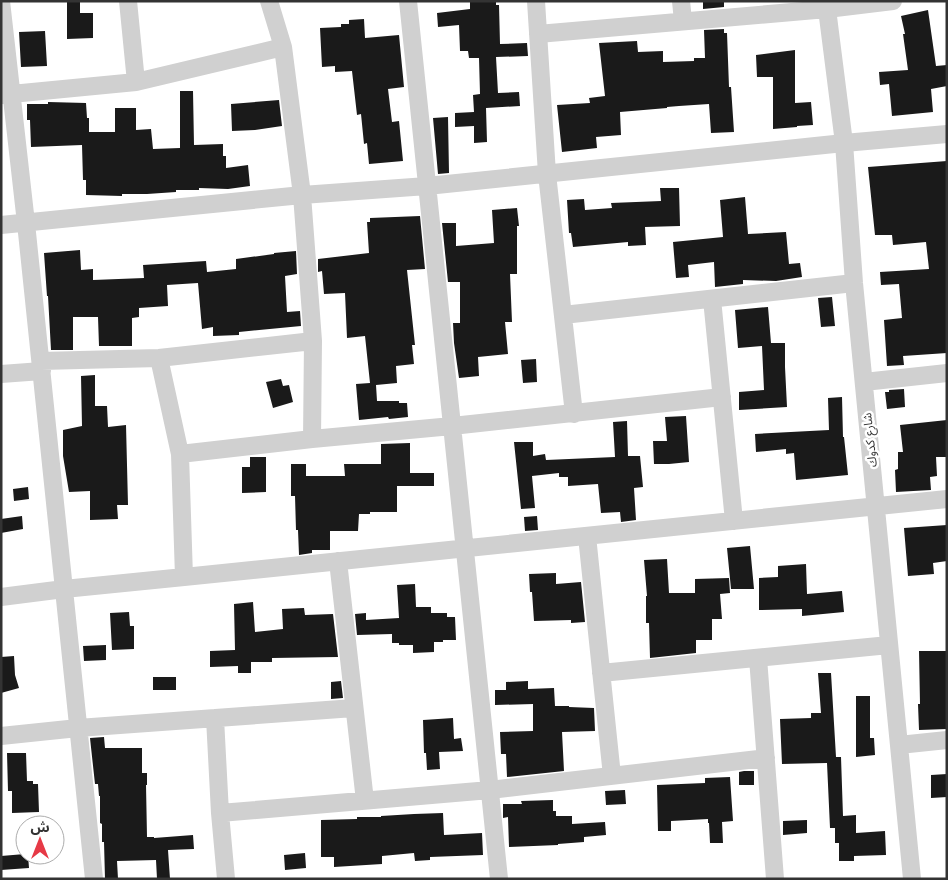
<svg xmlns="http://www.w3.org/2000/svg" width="948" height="880" font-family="'Work Sans','Noto Sans Arabic',sans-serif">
  <rect width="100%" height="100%" fill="#fff"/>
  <path fill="#1a1a1a" d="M67 1H80V13H93V38L67 39Z
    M470 1H496V5H499L500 44 527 43 528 56 496 57 498 93 519 92 520 106 486 108 487 142 474 143V126L455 127V113L474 112 473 95 480 94 479 58H469L468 51H460L459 25 438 27 437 13 470 9Z
    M703 1H724V7L703 9Z
    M928 10 936 66 947 65V86L931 89 933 112 892 116 889 84 880 85 879 72 908 70 903 34H905L901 16Z
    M364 19 365 38 399 35 404 87 388 89 392 122 399 121 403 161 369 164 367 143 364 144 361 114 357 115 352 71 335 72V66L322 67 320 28 341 27V24H349V20Z
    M724 29V33H727L729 87H731L734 132 711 133 709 104 679 106 667 107V108L620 112 621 135 596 137 597 148 562 152 557 105 590 103 589 98 605 96 599 43 637 41 638 52 663 51V62L694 61V58H705L704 30Z
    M45 31 47 66 21 67 19 32Z
    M795 50V103L811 102 813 125 797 126V127L773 129V77H757L756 55Z
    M180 91H193L194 145 223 144V156H226V168L248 165 250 186 228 189 199 188V190H176V192L147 194H122V196L86 195V180H83L82 145 31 147 30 120H27V104H48V102L86 103 87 118H89V132H115V108H136V130L151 129 153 149 180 148Z
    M279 100 282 126 255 130 232 131 231 104Z
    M448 117 449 173 438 174 433 118Z
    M947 161V353L903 356 904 365 887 366 884 320 902 318 899 284 881 285 880 272 929 269 926 242 893 245 892 235H875L868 167Z
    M660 188H679L680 226 645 227 646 245 628 246V242L573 247 571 233H569L567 200 584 199 585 210 612 208 611 203 661 201Z
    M745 197 748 234 786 232 789 264 800 263 802 277 776 281 743 280V284L715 287 714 262 688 265 689 277 676 278 673 242 723 237 720 200Z
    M517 208 519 226H517V274H510L512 322H505L508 354 478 357 479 376 459 378 454 343 453 323H460V282H448L442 223H456V246L494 243 492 210Z
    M420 216 425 269 407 270 415 345H412L414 364 396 366 397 383 376 385 377 401H399V403H407L408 417 389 419 388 417 359 420 356 384 370 383 365 336 347 338 345 293 324 294 322 271 318 272V259L369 253 367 222H370V218Z
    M80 250 81 270 93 269V280L144 278 143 265 206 261 207 272 236 269V259L274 254V253L296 251 297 274 285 276 287 312 300 311 301 326 239 332V335L213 336V327L202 329 198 283 167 285 168 306 139 308V317L132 318V346H99L98 317H73V350H51L48 296H47L44 253Z
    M832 297 835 326 821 327 818 298Z
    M768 307 771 343H785V367L787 407 739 410V392L764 390 762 346 738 348 735 310Z
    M536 359 537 382 523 383 521 360Z
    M95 375V406H107L108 427 126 425 128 505H117L118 519 90 520V491L69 492 63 456V430L82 426 81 376Z
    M281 379 283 386 289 385 293 402 273 408 266 382Z
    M904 389 905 407 887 409 885 392H889V390Z
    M842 397 843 437H844L848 475 796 480 794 453 786 454V449L756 452 755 434 829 430 828 398Z
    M686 416 689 462 669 464H654L653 441H667L665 417Z
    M947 420V457H936L937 476 930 477 931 490 896 492 895 470 898 469V452H903L900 425Z
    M627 421 628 456H640L643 487 634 488 636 520 621 522 620 512 601 513 598 484 568 486V477H559V473L532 476 535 508 521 509 514 442H533V456L545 454 546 460 615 457 613 422Z
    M410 443V473H434V486H397V512H370V514H359L358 531H330V550H312V553L299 555 298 530H296L295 496H291V464H306V476H345L344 464H381V444Z
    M250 457H266V492L242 493V467H250Z
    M28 487 29 499 14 501 13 489Z
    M22 516 23 529 1 533V519Z
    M537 516 538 530 525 531 524 517Z
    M947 525V561L933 563 934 574 908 576 904 528Z
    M750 546 754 589H731L727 548Z
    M667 559 669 593H695V579L729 578 730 593 720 594 722 619H712V640H696V653L650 658 649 623H646V596H647L644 560Z
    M806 564 807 594 842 591 844 612 802 616V609L759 610V578L778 577V566Z
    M556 573V584L581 582 585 622 571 623V620L534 621 532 592H530L529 574Z
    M415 584 416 607H431V613H447V617H455L456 640H443V642H434V652L413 653V645H399V643H392V634L357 635 355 614 366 613V620L399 618 397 585Z
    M253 602 255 632 283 629 282 609 304 608 305 615 333 614 338 657 272 658V662H251V673H238V666L210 667V651L235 650 234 604Z
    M129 612 130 626H134V649L112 650 110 613Z
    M106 645V660L84 661 83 646Z
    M919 651H947V729L919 730 918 704H920Z
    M14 656 15 675 19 688 1 693V657Z
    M818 673H831L836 757H841L843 816 856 815V833L885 831 886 855 854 856V861H839V843H835V828H830L827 763 782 764 780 719 811 718V713H821Z
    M153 677H176V690H153Z
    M341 681 343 698 331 699V682Z
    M528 681V689L554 688 555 706H569V707L594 708 595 731 562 732 564 771 507 777 506 754H501L500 732 533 731V704L495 705V690H506V682Z
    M856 696H870V738H874L875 755 856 757Z
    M453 718 454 739 461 738 463 751 439 752 440 769 427 770 426 753H424L423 720Z
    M104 737 105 748H142V773H147V785H146L147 837H154V838L193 835 194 849 168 850 170 879H157L156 860 117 861 118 879H105L104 842H102V824L100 823V796H99L98 784H95L90 738Z
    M7 753H26L27 781H33V784H38L39 812 12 813V791H8Z
    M744 771H754V785H739V772Z
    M947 774V797L931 798V775Z
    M730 777 733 821 722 822 723 843H710L709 823H708V819L671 821V831H658L657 785 705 783V778Z
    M625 790 626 804 606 805 605 791Z
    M553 800V811H556V816H572V824L605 822 606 835 584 837V842L558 844V845L509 847 508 817 503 818V804H522L521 801Z
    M443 813 444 835 482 833 483 855 430 857V860L415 861 414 853 382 856V864L334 867V857H321V820L357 819V817H381V816L414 814Z
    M807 820V833L783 835V821Z
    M305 853 306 868 285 870 284 855Z
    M25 854V855H28L29 868 1 870V856Z"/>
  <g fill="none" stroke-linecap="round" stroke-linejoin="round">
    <path stroke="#d0d0d0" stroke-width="18" d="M1 1 26 223 94 879
      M128 1 136 82
      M269 1 283 47 302 195 313 341 312 439
      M408 1 499 879
      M536 1 547 174 574 414
      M681 1 683 21
      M826 1 844 143 854 283 912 879
      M538 34 827 9 893 1
      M1 95 136 82 283 47
      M1 225 302 195 427 186 844 143 947 134
      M712 299 734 521
      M563 315 854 283
      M159 358 180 454
      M41 361 159 358 313 341
      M1 374 42 371
      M864 382 947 373
      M587 536 612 776
      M338 561 365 801
      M184 577 180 454 312 439 452 426 722 397
      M1 597 64 589 184 577 947 499
      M758 658 775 879
      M601 673 889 645
      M215 718 220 813 226 879
      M1 736 78 728 354 708
      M899 745 947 740
      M220 813 490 790 766 758"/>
  </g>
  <g text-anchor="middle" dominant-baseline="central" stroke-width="5" stroke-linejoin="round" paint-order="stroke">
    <g font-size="12" fill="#333" stroke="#fff">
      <text transform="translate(870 440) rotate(-96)">شارع كدوك</text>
    </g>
  </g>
  <rect width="948" height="880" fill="none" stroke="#333333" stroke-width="5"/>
  <g transform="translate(40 840)"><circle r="24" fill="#ffffff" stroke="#adadad"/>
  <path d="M0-4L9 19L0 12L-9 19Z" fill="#e63946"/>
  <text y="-8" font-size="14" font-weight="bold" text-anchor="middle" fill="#333333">ش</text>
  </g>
</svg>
